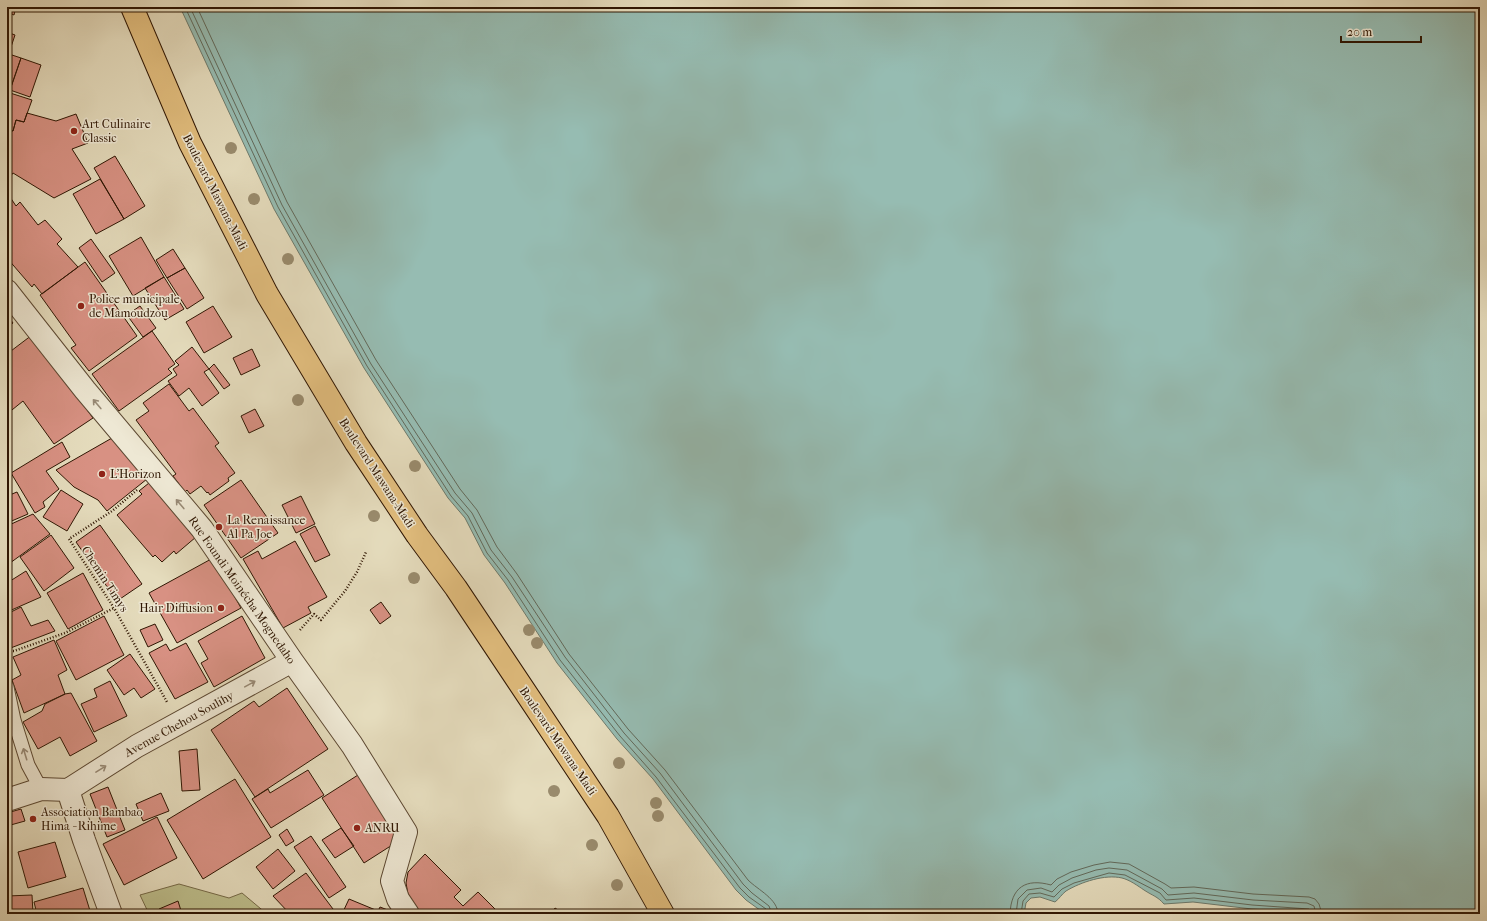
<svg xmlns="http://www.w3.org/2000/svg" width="1487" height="921" font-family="'IM FELL French Canon',serif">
  <rect width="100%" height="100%" fill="#e5dcbd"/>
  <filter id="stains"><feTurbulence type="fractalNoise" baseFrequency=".005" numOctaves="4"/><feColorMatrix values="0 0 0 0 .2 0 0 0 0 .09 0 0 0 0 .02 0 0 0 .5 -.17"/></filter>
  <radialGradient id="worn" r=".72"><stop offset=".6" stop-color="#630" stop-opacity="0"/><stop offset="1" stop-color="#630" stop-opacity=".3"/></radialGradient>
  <path fill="#bdbe8c" stroke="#766a48" d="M179 884 229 898 242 893 267 914H149L140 895Z"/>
  <path fill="#96bcb2" stroke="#6d7a6c" d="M180 7H1480V914H1329L1252 909 1193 902 1164 904C1157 896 1153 896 1144 890 1138 886 1130 880 1122 878 1105 874 1081 882 1066 891 1062 894 1059 899 1055 902L1040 897 1031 898 1026 903 1024 914H766L764 913 746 900 736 890 653 779 617 739 557 663 505 583 484 555 465 518 448 498 364 368 274 209Z"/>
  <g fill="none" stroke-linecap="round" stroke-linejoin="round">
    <path stroke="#62695a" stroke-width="1" d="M185 7 278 207 367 366 451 496 468 516 487 553 508 580 560 660 620 736 656 777 740 888 749 897 766 909 767 914
      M190 7 282 205 371 364 455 493 472 513 491 550 512 577 565 657 624 733 660 773 743 884 752 893 769 906 772 914
      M197 7 287 202 376 360 460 489 477 510 497 547 517 574 569 654 628 729 665 770 748 880C758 890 778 899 778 914
      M1010 914C1011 887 1026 878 1051 885L1057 879 1071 872 1094 865 1110 862 1129 864 1165 884 1171 888 1194 887 1253 894 1309 897 1315 899 1319 904 1322 914
      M1016 914 1018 899 1027 890 1041 888 1052 892 1059 885 1072 878 1096 870 1109 868 1127 870 1162 889 1168 895 1194 893 1253 900 1307 903 1314 906 1316 914
      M1021 914 1023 901 1029 894 1040 893 1054 897 1062 889 1074 883 1109 873 1125 875 1160 893 1166 900 1194 898 1252 905 1309 909 1311 914"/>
  </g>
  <path fill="#d89183" stroke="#2f1603" d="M7 7H16L14 15 7 12Z
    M7 32 15 35 8 56 7 55Z
    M9 54 21 58 10 90 7 89V55L8 56Z
    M21 58 41 65 30 97 10 90Z
    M7 92 32 100 24 122 16 120 13 131 7 129Z
    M27 113 56 121 76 114 88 143 72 149 91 179 54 198 13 173 10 177 7 176V129L13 131 16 120 24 122Z
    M115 156 145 206 124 219 94 168Z
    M100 179 124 219 96 234 73 194Z
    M10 197 16 206 20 202 38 225 45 220 62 239 57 244 78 267 42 294 34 284 32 287 7 258V199Z
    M141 237 164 277 133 296 109 256Z
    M91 239 115 273 102 282 79 248Z
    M173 249 185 268 167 278 156 260Z
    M85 262 137 336 89 371 71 348 76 345 40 295Z
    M185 268 204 298 187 309 167 278Z
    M164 277 184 309 165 320 145 288Z
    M140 306 156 328 143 337 127 315Z
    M213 306 232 337 204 353 186 322Z
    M7 315 13 323 7 328Z
    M152 331 175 364 168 369 172 373 119 411 92 374Z
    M32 335 93 418 54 444 23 401 7 414V354Z
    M192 347 209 369 204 372 219 393 202 406 189 388 179 396 168 381 177 375 173 369 179 365 175 361Z
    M252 349 260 366 241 375 233 358Z
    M214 364 230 385 224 389 209 369Z
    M169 384 189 411 193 408 219 443 215 446 235 473 228 478 229 481 210 495 208 492 207 493 201 486 190 494 187 490 185 492 173 476 176 474 136 420 149 411 143 403Z
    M255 409 264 426 249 433 241 416Z
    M112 438 147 479 107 511 98 500 74 487 56 470Z
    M62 442 70 457 46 471 59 489 43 502 45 507 35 513 11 473Z
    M241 480 278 533 241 558 204 505Z
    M149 483 196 537 176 554 174 551 162 562 155 555 153 557 117 515 142 494 139 491Z
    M61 490 83 504 67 531 43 517Z
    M17 492 28 514 7 523V496Z
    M301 496 315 524 296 533 282 505Z
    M33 514 50 534 10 563 7 558V526Z
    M100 525 142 584 117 601 76 542Z
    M315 526 330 555 315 562 300 534Z
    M51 535 74 568 44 591 20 557Z
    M295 541 327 597 308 607 311 613 283 628 243 559 258 551 262 559Z
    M213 558 241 608 177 643 149 593Z
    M26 571 41 597 7 612V583Z
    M83 573 103 610 68 629 47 593Z
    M381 602 391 616 380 624 370 610Z
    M21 607 31 626 48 620 55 631 8 649 7 614Z
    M104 616 124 655 76 680 56 641Z
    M242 616 265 658 214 687 201 663 208 659 198 641Z
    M155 624 163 640 148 647 140 630Z
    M54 640 67 670 58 675 65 694 24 713 12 680 21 675 13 657Z
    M186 643 208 682 175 699 149 653 166 644 170 651Z
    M130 654 155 689 141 698 134 688 124 695 107 670Z
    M110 681 127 716 94 732 81 704 97 697 94 689Z
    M287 688 328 749 255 797 211 730 254 701 259 707Z
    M71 693 97 741 70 756 60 737 38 749 23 722 42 711 45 704 65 694Z
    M197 749 200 790 182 791 179 751Z
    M308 770 324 795 271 828 252 799 268 789 270 793Z
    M358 775 400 840 364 863 322 798Z
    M235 779 271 837 203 879 167 820Z
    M108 787 125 830 107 837 90 794Z
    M161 793 169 811 143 821 136 804Z
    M21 809 25 821 7 826V813Z
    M157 817 177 858 124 885 103 844Z
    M341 828 354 846 335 858 322 840Z
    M287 829 294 841 286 846 279 835Z
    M311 836 346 887 329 898 294 847Z
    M55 842 66 877 28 888 18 852Z
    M278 849 295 871 273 889 256 867Z
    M425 854 461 890 454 897 463 906 478 892 500 914H414L409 900 406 883 408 872Z
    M306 873 333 909 331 914H290L273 896Z
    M83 888 91 914H37L34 902Z
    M32 895 33 914H7V896Z
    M349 899 378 911 380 907 398 914H342Z
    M178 901 182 914H161L159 909Z
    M555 908 564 914H551Z"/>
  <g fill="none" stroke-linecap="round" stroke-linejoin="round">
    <g stroke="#5c4832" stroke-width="15">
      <path id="lane" d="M7 687 14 720 28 765 41 789"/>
    </g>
    <g stroke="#5c4832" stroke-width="24">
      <path id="street" d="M7 291 85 390 202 529 292 661 352 745 406 832 392 881 398 899 408 914
        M68 790 137 746 292 661
        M68 790 84 840 111 914
        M7 800 41 789 68 790"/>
    </g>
    <g stroke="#2f1603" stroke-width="24">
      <path id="primary" d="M132 7 190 143 267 294 356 443 417 535 456 588 608 816 663 914"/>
    </g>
    <path stroke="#2f1603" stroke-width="2.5" stroke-dasharray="1 2" stroke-linecap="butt" d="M137 490 112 511 69 539 114 608 167 702
      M300 630 314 614 321 620 345 591 357 572 366 552
      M7 651H14L65 633 114 608"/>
    <use href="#lane" stroke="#eee8d4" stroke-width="13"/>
    <use href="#street" stroke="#eee8d4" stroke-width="22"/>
    <use href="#primary" stroke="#e2be7e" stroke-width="22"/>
  </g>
  <g fill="#998b6d">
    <circle cx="231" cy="148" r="6"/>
    <circle cx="254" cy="199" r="6"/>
    <circle cx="288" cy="259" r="6"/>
    <circle cx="298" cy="400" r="6"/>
    <circle cx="415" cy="466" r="6"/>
    <circle cx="374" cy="516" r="6"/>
    <circle cx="414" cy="578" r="6"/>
    <circle cx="529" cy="630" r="6"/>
    <circle cx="537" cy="643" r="6"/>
    <circle cx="619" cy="763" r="6"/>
    <circle cx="554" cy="791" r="6"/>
    <circle cx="656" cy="803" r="6"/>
    <circle cx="658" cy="816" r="6"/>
    <circle cx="592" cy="845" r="6"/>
    <circle cx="617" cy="885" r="6"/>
  </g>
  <defs><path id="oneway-shaft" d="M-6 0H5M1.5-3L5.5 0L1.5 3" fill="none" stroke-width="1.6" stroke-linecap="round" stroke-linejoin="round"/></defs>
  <g stroke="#988a76">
    <use href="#oneway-shaft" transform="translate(97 404) rotate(-130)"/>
    <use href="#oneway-shaft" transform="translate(180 504) rotate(-130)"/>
    <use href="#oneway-shaft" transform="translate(250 684) rotate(-29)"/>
    <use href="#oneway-shaft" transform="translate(25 754) rotate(-107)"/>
    <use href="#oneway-shaft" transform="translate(101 769) rotate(-32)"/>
  </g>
  <g fill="#8f2418" stroke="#eee8d4" stroke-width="1.5">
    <circle cx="74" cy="131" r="4"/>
    <circle cx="81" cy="306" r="4"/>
    <circle cx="102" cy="474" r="4"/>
    <circle cx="219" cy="527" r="4"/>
    <circle cx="221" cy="608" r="4"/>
    <circle cx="33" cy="819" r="4"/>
    <circle cx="357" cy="828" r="4"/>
  </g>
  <g text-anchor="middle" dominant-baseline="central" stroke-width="3" stroke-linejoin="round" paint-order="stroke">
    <g font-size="12" fill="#2f1603" stroke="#eee8d4" text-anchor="start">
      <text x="82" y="124">Art Culinaire<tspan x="82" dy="14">Classic</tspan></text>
      <text x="89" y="299">Police municipale<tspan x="89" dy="14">de Mamoudzou</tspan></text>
      <text x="110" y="474">L'Horizon</text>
      <text x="227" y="520">La Renaissance<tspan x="227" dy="14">Al Pa Joe</tspan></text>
      <text x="213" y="608" text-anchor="end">Hair Diffusion</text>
      <text x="41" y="812">Association Bambao<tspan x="41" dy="14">Hima - Rihime</tspan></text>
      <text x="365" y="828">ANRU</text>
    </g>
    <g font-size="12" fill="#2f1603" stroke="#eee8d4">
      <text transform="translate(215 192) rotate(63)">Boulevard Mawana-Madi</text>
      <text transform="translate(377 473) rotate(57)">Boulevard Mawana-Madi</text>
      <text transform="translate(105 579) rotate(57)">Chemin Timys</text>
      <text transform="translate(242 590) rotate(55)">Rue Foundi Moinécha Mognedaho</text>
      <text transform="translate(179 724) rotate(-29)">Avenue Chehou Soulihy</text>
      <text transform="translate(558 741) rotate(56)">Boulevard Mawana-Madi</text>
    </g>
  </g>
  <rect width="1487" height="921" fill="none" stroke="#e5dcbd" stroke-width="24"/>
  <rect x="8" y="8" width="1471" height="905" fill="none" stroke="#2f1603" stroke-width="2"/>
  <rect x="12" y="12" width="1463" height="897" fill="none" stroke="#2f1603"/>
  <path d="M1341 36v6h80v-6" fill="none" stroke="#2f1603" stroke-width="2"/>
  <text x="1347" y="36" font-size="12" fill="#2f1603" stroke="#eee8d4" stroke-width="3" paint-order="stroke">20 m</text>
  <rect width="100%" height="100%" filter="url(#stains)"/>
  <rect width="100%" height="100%" fill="url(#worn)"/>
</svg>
